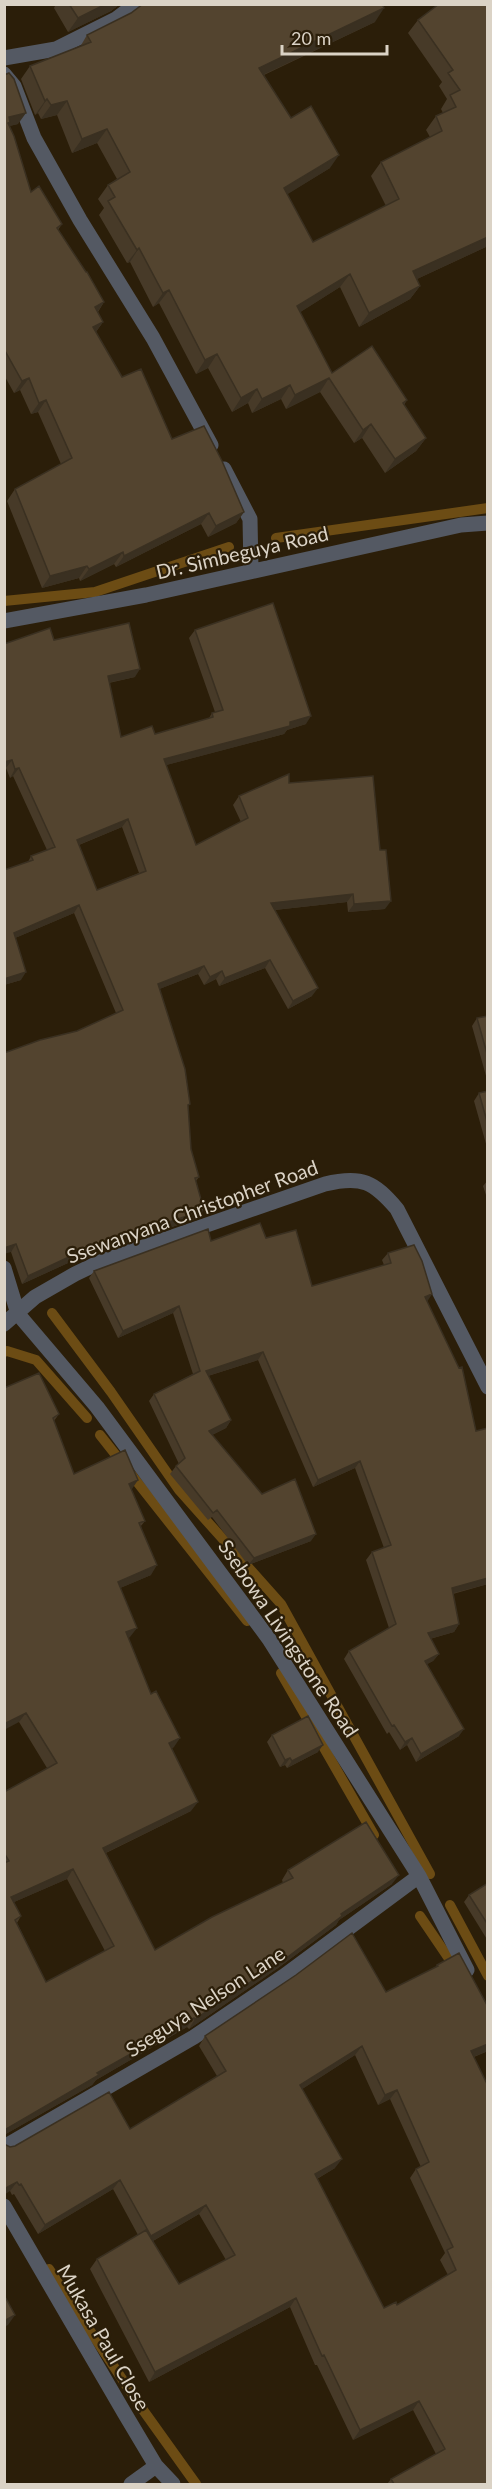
<svg xmlns="http://www.w3.org/2000/svg" width="492" height="2489" font-family="Lato,sans-serif">
  <rect width="100%" height="100%" fill="#2b1e09"/>
  <g fill="none" stroke-linecap="round" stroke-linejoin="round">
    <path stroke="#6c4c14" stroke-width="10" d="M276 538 488 508
      M4 601 95 592 229 547
      M52 1313 111 1392 179 1490 281 1604 430 1874
      M4 1352 7 1351 36 1360 87 1418
      M100 1435 247 1621
      M281 1673 374 1835
      M450 1905 488 1976
      M420 1916 456 1969
      M49 2269 138 2403 196 2484"/>
    <path stroke="#545963" stroke-width="15" d="M4 58 56 49 116 19 136 4
      M4 74 14 86 34 138 80 220 153 338 211 445
      M224 469 250 519 251 570
      M4 621 146 595 461 525 488 523
      M4 1268 18 1314 97 1407 269 1639 419 1876 467 1970
      M4 1324 35 1297 75 1274 100 1262 325 1184C362 1175 374 1182 397 1209L488 1387
      M4 2147 194 2037 284 1976 419 1876
      M4 2206 125 2414 156 2466 173 2484
      M131 2484 156 2466"/>
  </g>
  <path fill="#473a28" fill-rule="evenodd" d="M56 4H120L111 11 68 32 54 8Z
    M488 4V246L417 279 420 286 410 299 359 327 340 287 300 312 332 373 407 400 404 405 426 438 416 451 385 473 362 438 354 443 320 392 286 409 281 399 252 413 248 403 232 412 208 368 196 374 159 303 153 307 130 262 127 263 99 215 104 208 98 199 108 185 117 179 97 143 72 153 57 115 41 119 38 113 35 115 21 79 30 66 80 47 87 35 131 13 375 22 264 75 291 118 330 168 287 194 313 242 386 206 371 176 381 162 430 137 426 130 436 116 443 113 441 109 447 99 439 86 442 82 408 33 418 20Z
    M4 75 18 124 9 126 31 192 62 224 58 230 104 302 98 312 103 322 96 332 122 377 172 439 244 512 236 523 208 537 201 524 116 567 114 564 80 581 79 578 42 588 7 501 15 489 61 464 38 412 31 414 20 390 14 393 4 375Z
    M195 630 306 724 287 730 284 734 166 765 196 845 241 822 233 805 239 796 289 783 385 909 348 912 347 902 275 910 312 996 288 1009 265 968 219 986 216 979 204 985 198 974 159 989 188 1107 191 1149 199 1177 196 1181 198 1218 97 1253 80 1261 79 1258 22 1284 11 1252 77 1031 116 1013 74 913 15 938 21 980 4 985 28 862 31 856 47 850 13 776 10 778 6 768H4V644L54 640 135 677 109 683 121 737 155 734 209 718 212 713 215 712 189 638ZM122 827 139 873 97 890 79 845Z
    M488 1016V1083L472 1026 477 1018Z
    M488 1091V1151L474 1101 479 1093Z
    M488 1180V1201L483 1186Z
    M266 1238 312 1286 384 1265 382 1260 388 1253 427 1302 476 1431 488 1428V1584L453 1594 459 1624 454 1632 430 1639 439 1654 433 1661 427 1664 459 1736 416 1762 407 1745 400 1750 389 1732 387 1734 344 1659 349 1651 389 1628 366 1560 372 1552 384 1548 355 1468 313 1487 258 1360 208 1376 231 1420 226 1428 212 1435 262 1494 311 1541 248 1565 212 1517 208 1520 170 1474 176 1466 179 1464 149 1401 154 1394 193 1374 173 1313 118 1338 89 1278 94 1271 211 1241Z
    M4 1388 59 1414 54 1421 74 1474 131 1490 145 1521 141 1526 151 1575 120 1588 130 1637 128 1638 151 1694 174 1747 172 1748 191 1811 106 1853 155 1950 283 1883 282 1880 288 1870 392 1884 339 1920 336 1925 278 1968 189 2029 187 2027 96 2080 92 2085 4 2135V1792L47 1768 19 1722ZM67 1879 105 1951 46 1982 17 1923 21 1916 14 1902Z
    M272 1735 318 1752 287 1768 285 1765 280 1767 267 1742Z
    M488 1883V1941L464 1902 469 1895Z
    M437 1965 488 2007V2051L474 2057 488 2484H387L391 2479 436 2454 413 2410 353 2440 317 2365H315L290 2307 149 2382 90 2269 97 2259 138 2235 113 2189 38 2234 14 2194 12 2195 10 2191V2147L130 2129 217 2076 199 2046 205 2036 386 1992 435 1968ZM355 2055 378 2105 390 2099 421 2167 416 2169 410 2178 445 2253 440 2260 448 2275 397 2305 384 2308 317 2179 335 2168 302 2089ZM199 2214 226 2260 179 2284 153 2241Z"/>
  <path fill="#3a3021" d="M106 4H120L111 11 68 32 78 18Z
    M384 8 375 22 250 81 259 68Z
    M47 99 38 113 35 115 45 101Z
    M67 101 57 115 41 119 51 105Z
    M26 113 18 124 6 127 9 117Z
    M107 129 97 143 72 153 82 139Z
    M339 155 330 168 275 202 284 188Z
    M488 237V246L404 285 413 271Z
    M139 248 130 262 127 263 137 250Z
    M350 274 340 287 288 320 297 306Z
    M420 286 410 299 359 327 369 313Z
    M169 290 159 303 153 307 163 293Z
    M104 302 96 314 95 307Z
    M103 322 95 333 93 327Z
    M217 354 208 368 196 374 205 360Z
    M29 378 20 390 14 393 22 381Z
    M329 378 320 392 286 409 295 395Z
    M290 385 281 399 252 413 262 399Z
    M257 389 248 403 232 412 241 398Z
    M46 400 38 412 31 414 39 403Z
    M371 424 362 438 354 443 363 430Z
    M426 438 416 451 385 473 395 459Z
    M244 512 236 523 208 537 216 526Z
    M209 513 201 524 116 567 124 556Z
    M123 552 114 564 80 581 89 569Z
    M87 566 79 578 42 588 50 576Z
    M140 669 135 677 102 684 108 676Z
    M311 716 306 724 287 730 284 734 159 767 164 759Z
    M12 760 6 768H4V762Z
    M19 768 13 776 10 778 15 769Z
    M128 819 122 827 71 848 77 840Z
    M353 894 347 902 265 911 271 903Z
    M391 901 385 909 348 912 354 904Z
    M79 905 74 913 8 941 14 933Z
    M270 960 265 968 219 986 225 978Z
    M204 966 198 974 152 992 158 984Z
    M222 971 216 979 204 985 210 977Z
    M26 972 21 980 4 985V979Z
    M318 988 312 996 288 1009 293 1001Z
    M204 1210 198 1218 97 1253 80 1261 86 1253 103 1245Z
    M16 1244 11 1252 4 1254V1248Z
    M84 1250 79 1258 22 1284 28 1276Z
    M432 1294 427 1302 425 1297Z
    M179 1306 173 1313 118 1338 123 1331Z
    M263 1352 258 1360 201 1378 206 1371Z
    M231 1420 226 1428 204 1439 209 1431Z
    M360 1461 355 1468 313 1487 318 1480Z
    M138 1480 132 1489 122 1494 129 1484Z
    M316 1534 311 1541 248 1565 254 1558Z
    M157 1565 151 1575 111 1592 118 1582Z
    M488 1578V1584L446 1595 452 1588Z
    M459 1624 454 1632 422 1641 428 1633Z
    M137 1628 130 1637 119 1642 126 1632Z
    M439 1654 433 1661 420 1668 425 1661Z
    M26 1713 19 1722 4 1730V1724Z
    M464 1729 459 1736 416 1762 421 1754Z
    M180 1738 174 1747 163 1753 169 1743Z
    M412 1738 407 1745 400 1750 405 1742Z
    M323 1745 318 1752 287 1768 292 1761Z
    M290 1758 285 1765 280 1767 285 1760Z
    M198 1802 191 1811 97 1857 103 1848Z
    M73 1869 67 1879 5 1906 11 1897Z
    M399 1875 392 1884 339 1920 336 1925 278 1968 189 2029 195 2019 341 1914Z
    M194 2018 187 2027 96 2080 92 2085 4 2135V2131L6 2129 97 2073Z
    M488 2044V2051L465 2060 471 2051Z
    M362 2046 355 2055 293 2095 300 2085Z
    M397 2090 390 2099 378 2105 385 2095Z
    M342 2159 335 2168 308 2184 315 2174Z
    M120 2180 113 2189 38 2234 45 2225Z
    M17 2182 10 2191 4 2195V2189Z
    M206 2205 199 2214 144 2246 151 2236Z
    M296 2298 290 2307 149 2382 155 2372Z
    M15 2315 8 2325 4 2327V2321Z
    M419 2401 413 2410 353 2440 360 2430Z"/>
  <path fill="#53442f" stroke="#3a3021" stroke-width="1.5" fill-rule="evenodd" d="M69 4H106L78 18Z
    M143 4H382L384 8 259 68 291 118 311 106 339 155 284 188 313 242 399 199 381 162 442 131 436 116 456 107 450 95 460 90 448 73 453 70 418 20 439 4H488V237L413 271 420 286 369 313 350 274 297 306 332 373 372 346 407 400 403 403 426 438 395 459 371 424 363 430 329 378 295 395 290 385 262 399 257 389 241 398 217 354 205 360 169 290 163 293 139 248 137 250 108 201 115 197 108 185 130 172 107 129 82 139 67 101 51 105 47 99 45 101 30 66 91 42 87 35 131 13Z
    M9 73 14 79 26 113 9 117 10 122 8 123 14 136 31 192 39 186 62 224 57 228 86 272H87L104 302 95 307 103 322 93 327 122 377 141 369 172 439 204 426 222 461 244 512 216 526 209 513 124 556 123 552 89 569 87 566 50 576 15 489 72 458 46 400 39 403 29 378 22 381 4 349V75Z
    M273 603 311 716 290 722V726L164 759 196 845 248 818 239 796 289 774V783L373 776 380 850H386L391 901 354 904 353 894 271 903 318 988 293 1001 270 960 225 978 222 971 210 977 204 966 158 984 185 1069 190 1104 188 1105 191 1149 199 1177 195 1178 204 1210 103 1245 86 1253 84 1250 28 1276 16 1244 4 1248V1053L40 1040 77 1031 123 1010 79 905 14 933 26 972 4 979V870L33 860 31 856 55 847 19 768 15 769 12 760 4 762V644L50 628 54 640 129 623 140 669 108 676 121 737 152 726 155 734 213 717 212 713 223 710 195 630ZM128 819 146 871 97 890 77 840Z
    M488 1016V1057L477 1018Z
    M488 1091V1125L479 1093Z
    M260 1223 266 1238 296 1230 312 1286 391 1263 388 1253 414 1245 422 1261 432 1294 425 1297 459 1368 462 1367 476 1431 488 1428V1578L452 1588 459 1624 428 1633 439 1654 425 1661 464 1729 421 1754 412 1738 405 1742 394 1725 392 1726 349 1651 396 1624 372 1552 391 1545 360 1461 318 1480 263 1352 206 1371 231 1420 209 1431 262 1494 295 1479 316 1534 254 1558 217 1510 213 1513 176 1466 185 1458 154 1394 200 1371 179 1306 123 1331 94 1271 208 1229 211 1241Z
    M39 1373 59 1414 53 1418 74 1474 125 1450 138 1480 129 1484 145 1521 139 1523 157 1565 118 1582 137 1628 126 1632 151 1694 156 1691 180 1738 169 1743 198 1802 103 1848 155 1950 212 1917 293 1878 288 1870 366 1822 399 1875 341 1914 342 1916 285 1959 195 2019 194 2018 97 2073 99 2075 6 2129 4 2131V1863L9 1861 4 1853V1792L57 1763 26 1713 4 1724V1388ZM73 1869 114 1946 46 1982 15 1920 21 1916 11 1897Z
    M308 1716 323 1745 292 1761 290 1758 285 1760 272 1735Z
    M488 1883V1925L469 1895Z
    M352 1933 386 1992 438 1966 437 1965 459 1953 488 2007V2044L471 2051 488 2086V2484H394L391 2479 445 2449 419 2401 360 2430 324 2355 322 2356 296 2298 155 2372 97 2259 146 2230 179 2284 235 2255 206 2205 151 2236 120 2180 45 2225 21 2184 19 2185 17 2182 4 2189V2144L10 2147 15 2146 109 2092 130 2129 226 2071 205 2036 296 1975ZM362 2046 385 2095 397 2090 429 2162 416 2169 453 2247 447 2250 456 2270 397 2305 396 2302 384 2308 315 2174 342 2159 300 2085Z
    M4 2295 15 2315 4 2321Z"/>
  <g text-anchor="middle" dominant-baseline="central" stroke-width="4.5" stroke-linejoin="round" paint-order="stroke">
    <g font-size="20" fill="#dbd3c6" stroke="#2b1e09">
      <text transform="translate(242 552) rotate(-13)">Dr. Simbeguya Road</text>
      <text transform="translate(192 1211) rotate(-20)">Ssewanyana Christopher Road</text>
      <text transform="translate(289 1638) rotate(56)">Ssebowa Livingstone Road</text>
      <text transform="translate(205 2001) rotate(-33)">Sseguya Nelson Lane</text>
      <text transform="translate(104 2337) rotate(60)">Mukasa Paul Close</text>
    </g>
  </g>
  <rect width="492" height="2489" fill="none" stroke="#dbd3c6" stroke-width="12"/>
  <path d="M282 45v9h105v-9" fill="none" stroke="#dbd3c6" stroke-width="3"/>
  <text x="291" y="45" font-size="18" fill="#dbd3c6" stroke="#2b1e09" stroke-width="4.5" paint-order="stroke">20 m</text>
</svg>
